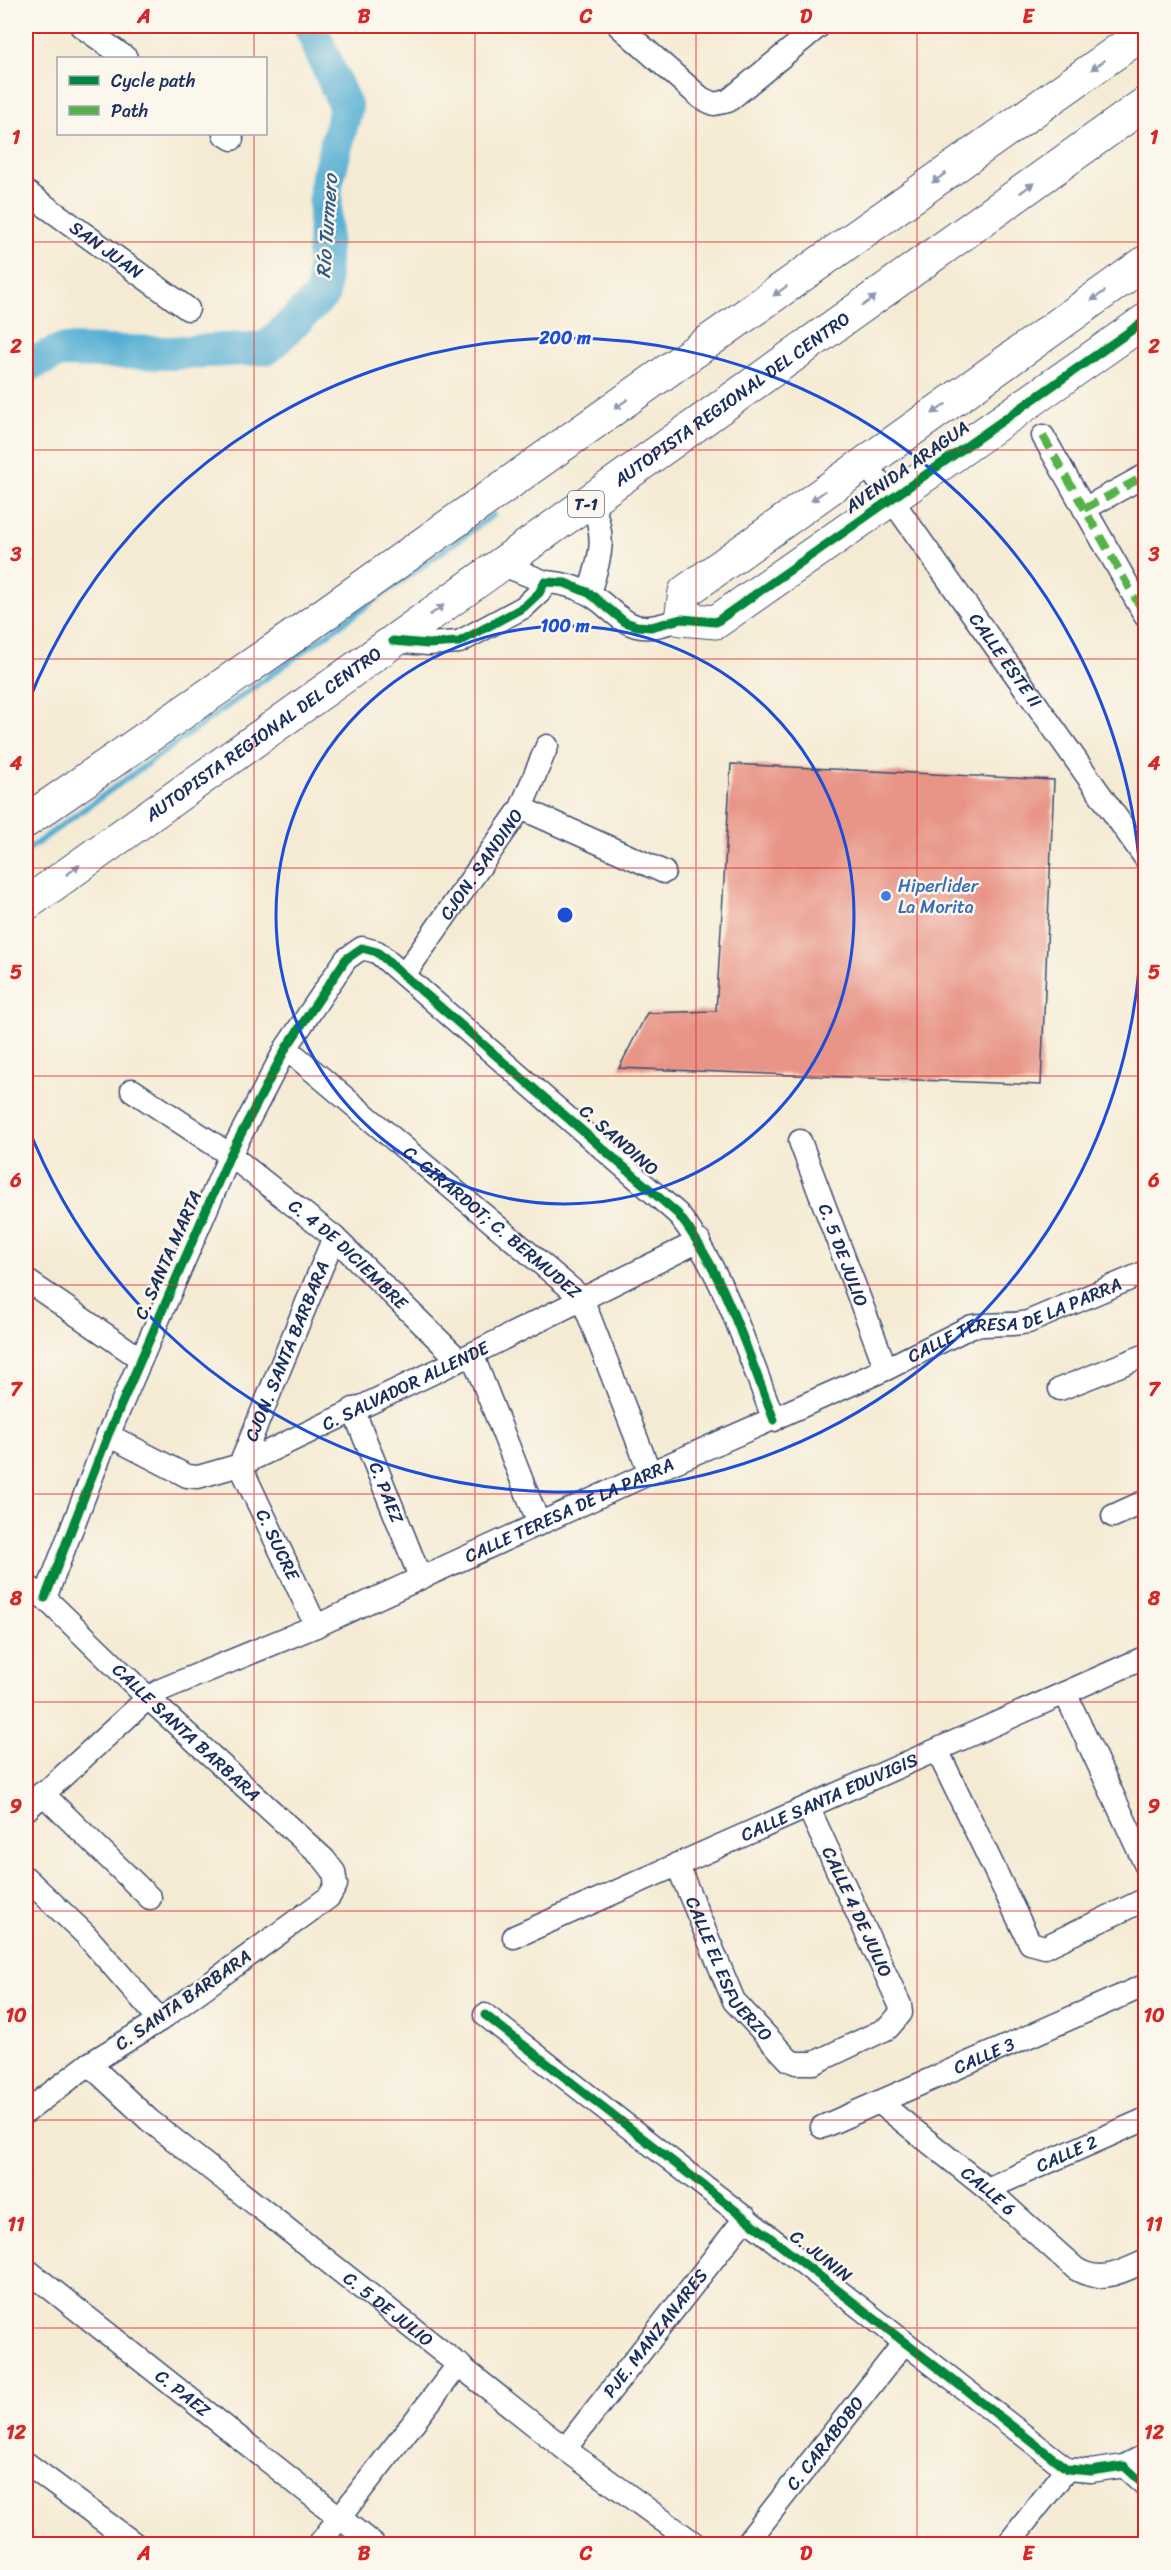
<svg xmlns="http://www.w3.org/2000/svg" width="1171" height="2570" font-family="Sriracha,sans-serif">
  <rect width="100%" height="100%" fill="#fbf7ec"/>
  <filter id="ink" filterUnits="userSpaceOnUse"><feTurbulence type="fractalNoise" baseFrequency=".0167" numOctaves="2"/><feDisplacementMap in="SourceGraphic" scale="12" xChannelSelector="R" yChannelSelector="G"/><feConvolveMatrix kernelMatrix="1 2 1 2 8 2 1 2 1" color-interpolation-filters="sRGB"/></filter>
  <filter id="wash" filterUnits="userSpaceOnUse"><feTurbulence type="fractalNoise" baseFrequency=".008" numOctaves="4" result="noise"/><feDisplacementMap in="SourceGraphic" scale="24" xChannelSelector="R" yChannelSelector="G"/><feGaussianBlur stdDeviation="1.35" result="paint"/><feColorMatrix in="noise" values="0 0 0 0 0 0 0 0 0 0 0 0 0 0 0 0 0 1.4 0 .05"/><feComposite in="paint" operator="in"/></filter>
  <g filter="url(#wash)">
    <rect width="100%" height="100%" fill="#f5ebd4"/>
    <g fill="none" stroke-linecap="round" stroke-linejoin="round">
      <path stroke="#55afd3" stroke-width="6" d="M26 851 493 515"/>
      <path stroke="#55afd3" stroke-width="34" d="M26 366 60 351 169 353 267 348 323 294 326 184 346 108 310 26"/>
    </g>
    <g id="blocks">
      <path fill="#e89587" d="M731 764 1054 780 1041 1085 619 1068 647 1013 716 1011Z"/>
    </g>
  </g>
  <g filter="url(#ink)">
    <use href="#blocks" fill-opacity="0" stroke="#3c4b70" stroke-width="1.5"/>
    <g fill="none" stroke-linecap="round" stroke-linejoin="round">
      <g stroke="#3c4b70" stroke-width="25">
        <g id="street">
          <path d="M81 26 126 58"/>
          <path d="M619 26 701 98 714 104 728 101 819 26"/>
          <path d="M224 134 232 139"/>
          <path id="s1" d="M26 192 188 309"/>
          <path d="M1043 436 1146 617"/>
          <path id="s2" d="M865 462 1146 859"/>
          <path d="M1084 509 1146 475"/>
          <path d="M501 564 545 582"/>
          <path d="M589 593C601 554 607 540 591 500"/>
          <path d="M393 641 428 644 459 642 524 607 539 593 545 582C567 583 584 589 601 602 612 611 622 622 636 626 651 630 667 623 681 619"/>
          <path d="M521 808 664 872"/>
          <path id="s3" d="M404 975 521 808 547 746"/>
          <path id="s4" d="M286 1048 582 1298 650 1473"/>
          <path id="s5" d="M132 1090 230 1155 334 1237 459 1360"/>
          <path id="s6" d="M800 1141 886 1369"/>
          <path d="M26 1280 141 1359"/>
          <path d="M472 1354 539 1524"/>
          <path d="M1060 1389 1146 1355"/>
          <path id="s7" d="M353 1409 420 1577"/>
          <path id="s8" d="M108 1435 187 1476 198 1477 240 1465 472 1354 699 1241"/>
          <path id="s9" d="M240 1465 334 1237"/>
          <path id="s10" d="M240 1465 316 1626"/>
          <path d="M1113 1516 1146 1501"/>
          <path id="s11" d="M26 1585 45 1598 148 1698 324 1859 334 1872 336 1885 329 1897 160 2020 89 2064 26 2112"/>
          <path d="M45 1598 108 1435 230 1155 286 1048 346 959 362 948 377 952 678 1214C725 1274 746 1349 774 1420"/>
          <path d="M1065 1693 1146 1866"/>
          <path d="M937 1750 1030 1943 1045 1947 1146 1899"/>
          <path d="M42 1793 150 1898"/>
          <path id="s12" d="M26 1810 148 1698 163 1689 316 1626 650 1473 886 1369 972 1326C991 1323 1009 1326 1028 1322L1146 1272"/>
          <path id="s13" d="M677 1864 734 2001 789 2060 796 2063H814L888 2028 901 2013 900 2005 808 1807"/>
          <path d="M26 1878 85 1934 160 2020"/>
          <path id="s14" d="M514 1937 1146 1657"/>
          <path d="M485 2015 1067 2469 1091 2471 1124 2466 1146 2486"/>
          <path id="s15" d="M89 2064 149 2120 565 2449 695 2544"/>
          <path id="s16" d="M879 2102 987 2189 1076 2269C1101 2284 1121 2272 1146 2261"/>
          <path id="s17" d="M822 2127 1146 1985"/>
          <path id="s18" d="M987 2189 1146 2119"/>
          <path id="s19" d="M26 2269 373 2544"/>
          <path id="s20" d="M565 2449 746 2217"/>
          <path d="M26 2463 135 2544"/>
          <path d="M1124 2466 1146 2455"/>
          <path d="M319 2544 459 2364"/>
          <path id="s21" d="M746 2544 904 2343"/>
          <path d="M1008 2544 1067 2469"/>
        </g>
      </g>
      <g stroke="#3c4b70" stroke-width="35">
        <path id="secondary" d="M1146 262 685 592 681 619 716 622 1146 320"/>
      </g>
      <g stroke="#3c4b70" stroke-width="35">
        <g id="highway">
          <path d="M26 821 278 647 1146 31"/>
          <path id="s22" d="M26 904 1146 103"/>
        </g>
      </g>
      <use href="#street" stroke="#fff" stroke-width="22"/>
      <use href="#secondary" stroke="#fff" stroke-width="33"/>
      <use href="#highway" stroke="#fff" stroke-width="33"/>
      <path stroke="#55b248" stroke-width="8" stroke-dasharray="15 8" stroke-linecap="butt" d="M1043 436 1146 617
        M1084 509 1146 475"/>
      <g stroke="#fbf7ec" stroke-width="13">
        <path id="cycleway" d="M393 641 428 644 459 642 524 607 539 593 545 582 565 583 589 593 625 622 637 626 651 627 681 619 716 622 1146 320
          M45 1598 108 1435 230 1155 286 1048 346 959 362 948 377 952 678 1214C725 1274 746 1349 774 1420
          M485 2015 1067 2469 1091 2471 1124 2466 1146 2486"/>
      </g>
      <use href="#cycleway" stroke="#00873e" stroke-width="9"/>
    </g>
    <defs><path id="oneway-solid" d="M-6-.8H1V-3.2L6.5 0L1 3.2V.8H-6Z" transform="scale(1.5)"/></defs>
    <g fill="#8d97ae">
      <use href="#oneway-solid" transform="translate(1098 65) rotate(145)"/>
      <use href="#oneway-solid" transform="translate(939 178) rotate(145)"/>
      <use href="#oneway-solid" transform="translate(1027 188) rotate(-36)"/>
      <use href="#oneway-solid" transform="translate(780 291) rotate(145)"/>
      <use href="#oneway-solid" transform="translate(1098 296) rotate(145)"/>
      <use href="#oneway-solid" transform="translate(869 301) rotate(-36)"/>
      <use href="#oneway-solid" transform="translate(621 404) rotate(145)"/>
      <use href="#oneway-solid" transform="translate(939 409) rotate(145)"/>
      <use href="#oneway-solid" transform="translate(818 496) rotate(144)"/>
      <use href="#oneway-solid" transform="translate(437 610) rotate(-36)"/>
      <use href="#oneway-solid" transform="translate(73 870) rotate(-36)"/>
    </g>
  </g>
  <path fill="none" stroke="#d62828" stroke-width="1.5" stroke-opacity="0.55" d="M254 26V58M475 26V2544M696 26V2544M917 26V2544M254 134V2544M26 242H1146M26 450H1146M26 659H1146M26 868H1146M26 1076H1146M26 1285H1146M26 1494H1146M26 1702H1146M26 1911H1146M26 2120H1146M26 2328H1146"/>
  <g fill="none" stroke="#1d4ed8" stroke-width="3">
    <circle cx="565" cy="915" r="289"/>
    <path d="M26 708A577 577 0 1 1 26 1122"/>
  </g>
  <circle fill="#3f7fe0" stroke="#fbf7ec" stroke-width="2" cx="886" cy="896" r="6"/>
  <g text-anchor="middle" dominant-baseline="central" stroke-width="5" stroke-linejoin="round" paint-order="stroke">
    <rect fill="#fbf7ec" stroke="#5e6b89" stroke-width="1.5" x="568" y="491" width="36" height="26" rx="4.5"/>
    <g font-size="16" font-weight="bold" fill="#1b2f5e">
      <text x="586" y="504">T-1</text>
    </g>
    <g font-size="18" fill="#1b2f5e" stroke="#fbf7ec">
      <text stroke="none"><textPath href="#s1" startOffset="99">SAN JUAN</textPath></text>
      <text stroke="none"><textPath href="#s22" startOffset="868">AUTOPISTA REGIONAL DEL CENTRO</textPath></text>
      <text transform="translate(907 467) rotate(-35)">AVENIDA ARAGUA</text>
      <text stroke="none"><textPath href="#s2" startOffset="243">CALLE ESTE II</textPath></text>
      <text stroke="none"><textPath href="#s22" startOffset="292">AUTOPISTA REGIONAL DEL CENTRO</textPath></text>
      <text stroke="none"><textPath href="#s3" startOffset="135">CJON. SANDINO</textPath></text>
      <text transform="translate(619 1140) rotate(41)">C. SANDINO</text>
      <text stroke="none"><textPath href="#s4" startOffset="270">C. GIRARDOT; C. BERMUDEZ</textPath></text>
      <text transform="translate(168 1255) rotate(-66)">C. SANTA MARTA</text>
      <text stroke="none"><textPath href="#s5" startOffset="272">C. 4 DE DICIEMBRE</textPath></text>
      <text stroke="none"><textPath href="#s6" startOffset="122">C. 5 DE JULIO</textPath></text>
      <text stroke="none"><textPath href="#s12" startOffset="1113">CALLE TERESA DE LA PARRA</textPath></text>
      <text stroke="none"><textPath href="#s9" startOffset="123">CJON. SANTA BARBARA</textPath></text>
      <text stroke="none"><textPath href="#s8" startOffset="327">C. SALVADOR ALLENDE</textPath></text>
      <text stroke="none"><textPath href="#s7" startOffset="90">C. PAEZ</textPath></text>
      <text stroke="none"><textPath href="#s12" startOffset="627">CALLE TERESA DE LA PARRA</textPath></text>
      <text stroke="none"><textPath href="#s10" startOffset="88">C. SUCRE</textPath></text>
      <text stroke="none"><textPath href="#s11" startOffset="218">CALLE SANTA BARBARA</textPath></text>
      <text stroke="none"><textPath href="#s14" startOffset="345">CALLE SANTA EDUVIGIS</textPath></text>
      <text transform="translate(857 1912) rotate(65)">CALLE 4 DE JULIO</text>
      <text stroke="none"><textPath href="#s13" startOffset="118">CALLE EL ESFUERZO</textPath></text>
      <text transform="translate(183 2000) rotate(-35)">C. SANTA BARBARA</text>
      <text stroke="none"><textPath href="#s17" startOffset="177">CALLE 3</textPath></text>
      <text stroke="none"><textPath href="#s18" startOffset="87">CALLE 2</textPath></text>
      <text stroke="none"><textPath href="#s16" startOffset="141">CALLE 6</textPath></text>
      <text transform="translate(821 2256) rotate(38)">C. JUNIN</text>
      <text stroke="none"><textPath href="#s15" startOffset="387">C. 5 DE JULIO</textPath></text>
      <text stroke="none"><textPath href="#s20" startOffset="147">PJE. MANZANARES</textPath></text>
      <text stroke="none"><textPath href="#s19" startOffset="200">C. PAEZ</textPath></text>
      <text stroke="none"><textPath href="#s21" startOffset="128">C. CARABOBO</textPath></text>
    </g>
    <g font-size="18" fill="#366cbe" stroke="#fbf7ec" text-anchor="start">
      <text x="898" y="886">Hiperlider<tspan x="898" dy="21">La Morita</tspan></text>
    </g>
    <g font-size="20" font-style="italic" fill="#2f5c87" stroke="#fbf7ec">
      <text transform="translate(327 226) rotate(-86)">Río Turmero</text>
    </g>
  </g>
  <circle cx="565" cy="915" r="9" fill="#1d4ed8" stroke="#fbf7ec" stroke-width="3"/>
  <g font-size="18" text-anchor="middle" font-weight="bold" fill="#1d4ed8" stroke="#fbf7ec" stroke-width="5" stroke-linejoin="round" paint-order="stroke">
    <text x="565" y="344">200 m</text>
    <text x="565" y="632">100 m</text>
  </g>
  <rect width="1171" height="2570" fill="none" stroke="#fbf7ec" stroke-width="66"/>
  <rect x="57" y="57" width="210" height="78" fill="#fbf7ec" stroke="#a1a7b3" stroke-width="1.5"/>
  <rect x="69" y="76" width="30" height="9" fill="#00873e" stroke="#a1a7b3" stroke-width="1.5"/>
  <text x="111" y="87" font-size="18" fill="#1b2f5e">Cycle path</text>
  <rect x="69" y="106" width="30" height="9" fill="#55b248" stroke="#a1a7b3" stroke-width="1.5"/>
  <text x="111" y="117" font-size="18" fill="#1b2f5e">Path</text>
  <rect x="33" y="33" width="1105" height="2504" fill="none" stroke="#d62828" stroke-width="2"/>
  <g font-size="20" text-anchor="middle" font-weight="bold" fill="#d62828">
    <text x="144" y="23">A</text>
    <text x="364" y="23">B</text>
    <text x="586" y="23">C</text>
    <text x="806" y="23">D</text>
    <text x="1028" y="23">E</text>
    <text x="16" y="144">1</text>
    <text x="1154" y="144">1</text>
    <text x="16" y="353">2</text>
    <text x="1154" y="353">2</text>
    <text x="16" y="561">3</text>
    <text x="1154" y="561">3</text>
    <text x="16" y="770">4</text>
    <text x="1154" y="770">4</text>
    <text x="16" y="979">5</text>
    <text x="1154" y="979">5</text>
    <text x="16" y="1187">6</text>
    <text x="1154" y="1187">6</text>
    <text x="16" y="1396">7</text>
    <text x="1154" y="1396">7</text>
    <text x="16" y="1605">8</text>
    <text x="1154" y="1605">8</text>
    <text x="16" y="1813">9</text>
    <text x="1154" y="1813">9</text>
    <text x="16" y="2022">10</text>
    <text x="1154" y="2022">10</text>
    <text x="16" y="2231">11</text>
    <text x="1154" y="2231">11</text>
    <text x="16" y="2439">12</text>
    <text x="1154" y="2439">12</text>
    <text x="144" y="2560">A</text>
    <text x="364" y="2560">B</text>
    <text x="586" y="2560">C</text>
    <text x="806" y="2560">D</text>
    <text x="1028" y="2560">E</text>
  </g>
</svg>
